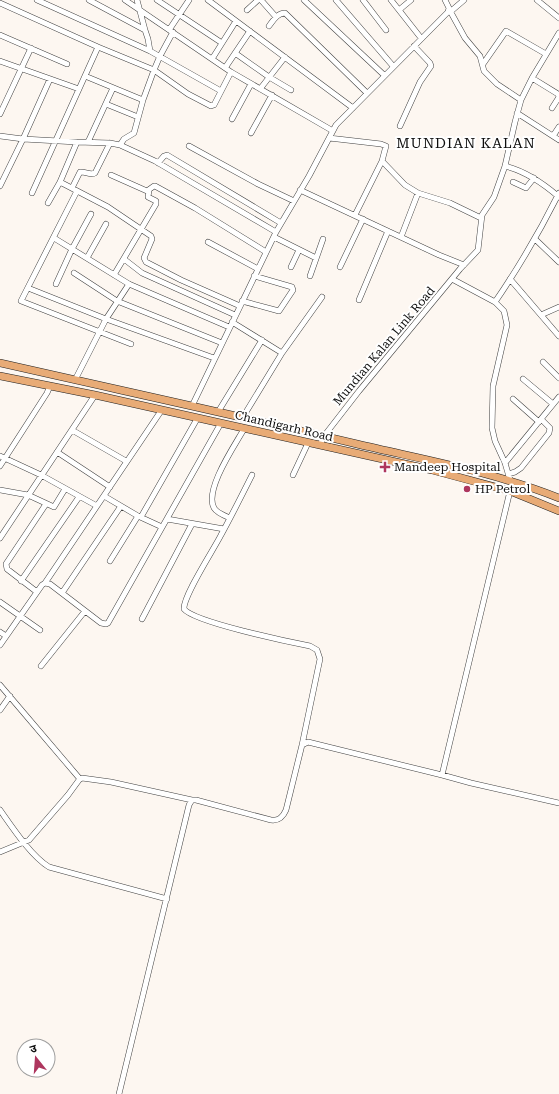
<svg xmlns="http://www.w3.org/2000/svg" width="559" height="1094" font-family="'Roboto Serif','Noto Sans Devanagari',serif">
  <rect width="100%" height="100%" fill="#fdf7f1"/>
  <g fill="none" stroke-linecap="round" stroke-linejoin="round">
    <g stroke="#414141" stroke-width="6">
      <path id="minor" d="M37 0 150 51 148 39 145 30
        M89 0 145 30 137 0
        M125 0 231 72 333 131
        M157 0 222 43
        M208 0 353 108
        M261 0 276 17
        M304 0 384 75
        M336 0 393 66
        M363 0 386 30
        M391 0 421 38
        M537 0 559 18
        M0 3 98 47 154 70 160 56 173 32
        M449 9 465 38 480 56 484 71 497 84 521 100
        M247 10 258 0
        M399 10 411 0
        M450 12 464 0
        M269 26C273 21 277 13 285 13L367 93
        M169 30 189 0
        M0 35 67 64
        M150 51 221 91
        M235 53 269 77 291 90
        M212 59 236 21
        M0 61 79 89
        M483 64 506 31 546 54
        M225 68 250 31
        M85 76 143 100
        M532 78 558 94 559 97 552 108
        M260 89 285 57
        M106 104 138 117
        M517 113 559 140
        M0 114 31 48
        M232 119 251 84
        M400 126 420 82 431 66 430 63 414 46
        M251 133 272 95
        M0 136 23 139 50 79
        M553 136 559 127
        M329 138 381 144 386 146 382 161 355 215
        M77 142 60 182 108 207 151 236 152 239 144 258 146 262 181 280 240 306
        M88 142 113 88
        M120 145 124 139 134 133 143 100 154 70 188 94 211 106 214 105 231 72
        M189 146 258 184 294 201
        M382 161 405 185 418 193 450 203 481 218
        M158 163 164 156 167 155 281 223
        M505 166C525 171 543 183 559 197
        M111 175 147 191 154 186H155L195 208 266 252
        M513 182 526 188 534 178
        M0 186 23 139 77 142 110 143 120 145 155 161 276 232
        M72 188 80 172C85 171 90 176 95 173L110 143
        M300 190 439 255 464 265
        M77 191 21 301 131 344
        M32 193 98 47
        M48 203 60 182
        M274 237 316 258
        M401 237 418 193
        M54 238 129 284 229 327
        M535 239 559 262
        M208 242 258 269
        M87 258 106 224
        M124 259 142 273 235 315
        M291 267 299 250
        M340 267 363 219
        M74 273 117 301 222 343
        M114 275 156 204V201L148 197 149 190
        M310 276 323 239
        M452 279 495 302C519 267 540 231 559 193
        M510 279 559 336
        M56 284 72 249 91 214
        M28 288 106 319 214 358
        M359 300 388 231
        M242 301 279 311 293 290 292 287 254 276
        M495 302 504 311 507 325 493 386 492 428 495 441 505 463 510 480
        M541 315 559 307
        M232 322 282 353
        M543 362 559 378
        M523 379 553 404
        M75 380 106 319 129 284
        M513 399 539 422
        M192 406 276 232 309 176 336 125 448 12 449 8 445 0
        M218 412 262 340
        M243 417 282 353 322 297
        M72 430 126 461
        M320 445 324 436 359 391 460 269 478 250 482 215 494 197 505 166 515 122 521 100 532 78 559 33
        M57 452 110 487
        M0 456 41 475 97 506
        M505 463 559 397
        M0 466 47 393 50 386
        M508 474 515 472 521 468 549 433 550 428 541 419
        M252 475C242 495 232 515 221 535 214 549 183 596 184 609 194 622 289 642 310 646L317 650 320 659 302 745
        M293 475 308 443
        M0 490 28 495 54 507 65 489
        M104 496 138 516 162 527
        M141 517 197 419
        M230 518C225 516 217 513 214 508 204 490 235 445 244 429
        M167 519 224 529
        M0 538 95 395
        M110 561 138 516
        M21 581 79 497
        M45 583 161 411
        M37 592 7 569 6 564 46 504
        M62 593 121 506
        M0 602 40 630
        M142 619 192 524
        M0 632 6 636
        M0 645 42 585 45 583 50 584 101 623 106 624 108 623 221 423
        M41 666 85 611
        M0 685 80 779
        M0 710 10 696
        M442 775 510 491
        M0 810C12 827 31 856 49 867L167 899
        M0 852 29 840 68 795 79 780 82 778 111 782 192 800
        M119 1094 189 805 192 800H196L271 820C279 821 283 817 286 810L302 745 308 742 442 775 471 783 559 803"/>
    </g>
    <g stroke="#1f1f1f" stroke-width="8">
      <path id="major" d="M0 363C119 390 239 416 357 444 425 460 494 472 559 498
        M0 376 95 395 432 470 510 491 559 511"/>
    </g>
    <use href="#minor" stroke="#fff" stroke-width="5"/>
    <use href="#major" stroke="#e8ab76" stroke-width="7"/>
  </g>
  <g fill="#ae365e" stroke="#fff" stroke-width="1.5">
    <path d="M383 461h4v4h4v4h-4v4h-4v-4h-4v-4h4z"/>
    <circle cx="467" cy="489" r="4"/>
  </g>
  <g text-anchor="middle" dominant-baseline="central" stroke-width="4" stroke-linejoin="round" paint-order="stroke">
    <g font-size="12" fill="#0e0e0e" stroke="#fff">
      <text transform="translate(384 346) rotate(-50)">Mundian Kalan Link Road</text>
      <text transform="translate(284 426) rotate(13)">Chandigarh Road</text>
    </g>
    <g font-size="12" fill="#0e0e0e" stroke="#fff" text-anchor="start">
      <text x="394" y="467">Mandeep Hospital</text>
      <text x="475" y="489">HP Petrol</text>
    </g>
    <g font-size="14" letter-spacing="1" fill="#0e0e0e" stroke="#fff">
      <text x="466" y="143">MUNDIAN KALAN</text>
    </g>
  </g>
  <g transform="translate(36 1058) rotate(343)"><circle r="19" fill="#ffffff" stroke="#9f9f9f"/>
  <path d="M0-3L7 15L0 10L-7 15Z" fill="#ae365e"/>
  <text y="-6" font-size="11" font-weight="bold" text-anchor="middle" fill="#0e0e0e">उ</text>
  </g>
</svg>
